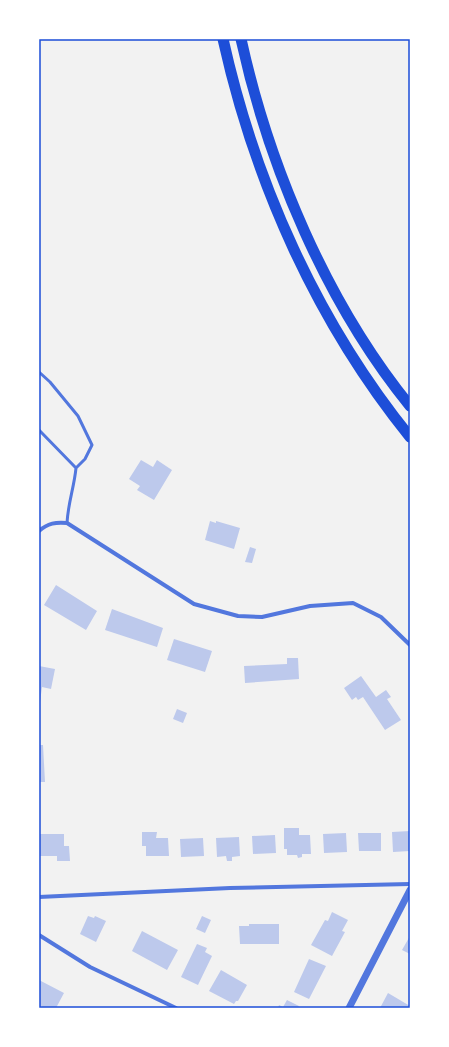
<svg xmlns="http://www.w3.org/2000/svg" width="449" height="1047" font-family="'Titillium Web',sans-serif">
  <rect width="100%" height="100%" fill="#f2f2f2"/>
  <path fill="#bdc9ec" d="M141 460 153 467 157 460 172 470 154 500 137 490 140 486 129 479Z
    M210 521 216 523V521L240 528 234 549 205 540Z
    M250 547 256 549 252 563 245 562Z
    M56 585 97 611 86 630 44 605Z
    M112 609 163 628 157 647 105 630Z
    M174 639 212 651 205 672 167 660Z
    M287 658H298L299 679 245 683 244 666 287 664Z
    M39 666 55 669 51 689 42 687 40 702Z
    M361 676 376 697 386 690 391 697 387 699 401 720 385 730 363 697 358 700 356 697 352 700 344 688Z
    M177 709 187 713 183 723 173 719Z
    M39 745H43L45 782H39Z
    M284 828H299V835H310L311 854H302V857L298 858 297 855H287V849H284Z
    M410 831V851L393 852 392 832Z
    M142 832H157L156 838H168L169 856H146V846H142Z
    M346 833 347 852 324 853 323 834Z
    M358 833H381V851H359Z
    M39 834H64V846H69L70 861H57V856H39Z
    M275 835 276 853 253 854 252 836Z
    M239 837 240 856 232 857V861H227L226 856 217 857 216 838Z
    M203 838 204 856 181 857 180 839Z
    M332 912 348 920 342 931 345 932 332 956 311 945 325 920 328 921Z
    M88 916 94 918 95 916 106 921 96 942 80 934Z
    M202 916 211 920 205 933 196 929Z
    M249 924H279V944H240L239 926H249Z
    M142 931 178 950 167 970 132 951Z
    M410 936V954L402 950Z
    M197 944 207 948 205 952 212 956 198 985 181 977Z
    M309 959 326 966 309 999 294 992Z
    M221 970 247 985 238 1001H236L234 1004 209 991Z
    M39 980 64 993 56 1008H44L41 1006 39 1008Z
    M388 993 410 1006V1008H380Z
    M287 1000 299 1006 298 1008H278L279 1005 283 1007Z"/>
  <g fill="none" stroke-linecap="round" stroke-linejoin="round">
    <path stroke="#5277de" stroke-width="3" d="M39 372 50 382 78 416 92 445 85 459 76 468 39 430
      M67 523C68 503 74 488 76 468"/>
    <path stroke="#5277de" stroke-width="4" d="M39 531C48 523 56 522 67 523L194 604 238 616 262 617 310 606 353 603 381 617 410 645
      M39 897 230 888 410 884
      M39 935 90 967 176 1008"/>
    <path stroke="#5277de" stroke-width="7" d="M349 1008 410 890"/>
    <path stroke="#1d4ed8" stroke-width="11" d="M223 39C255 183 317 322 410 437
      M241 39C269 167 327 304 410 406"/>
  </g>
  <rect width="449" height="1047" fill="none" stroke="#ffffff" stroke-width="80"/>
  <rect x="40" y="40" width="369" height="967" fill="none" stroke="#1d4ed8" stroke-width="1.5"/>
</svg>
